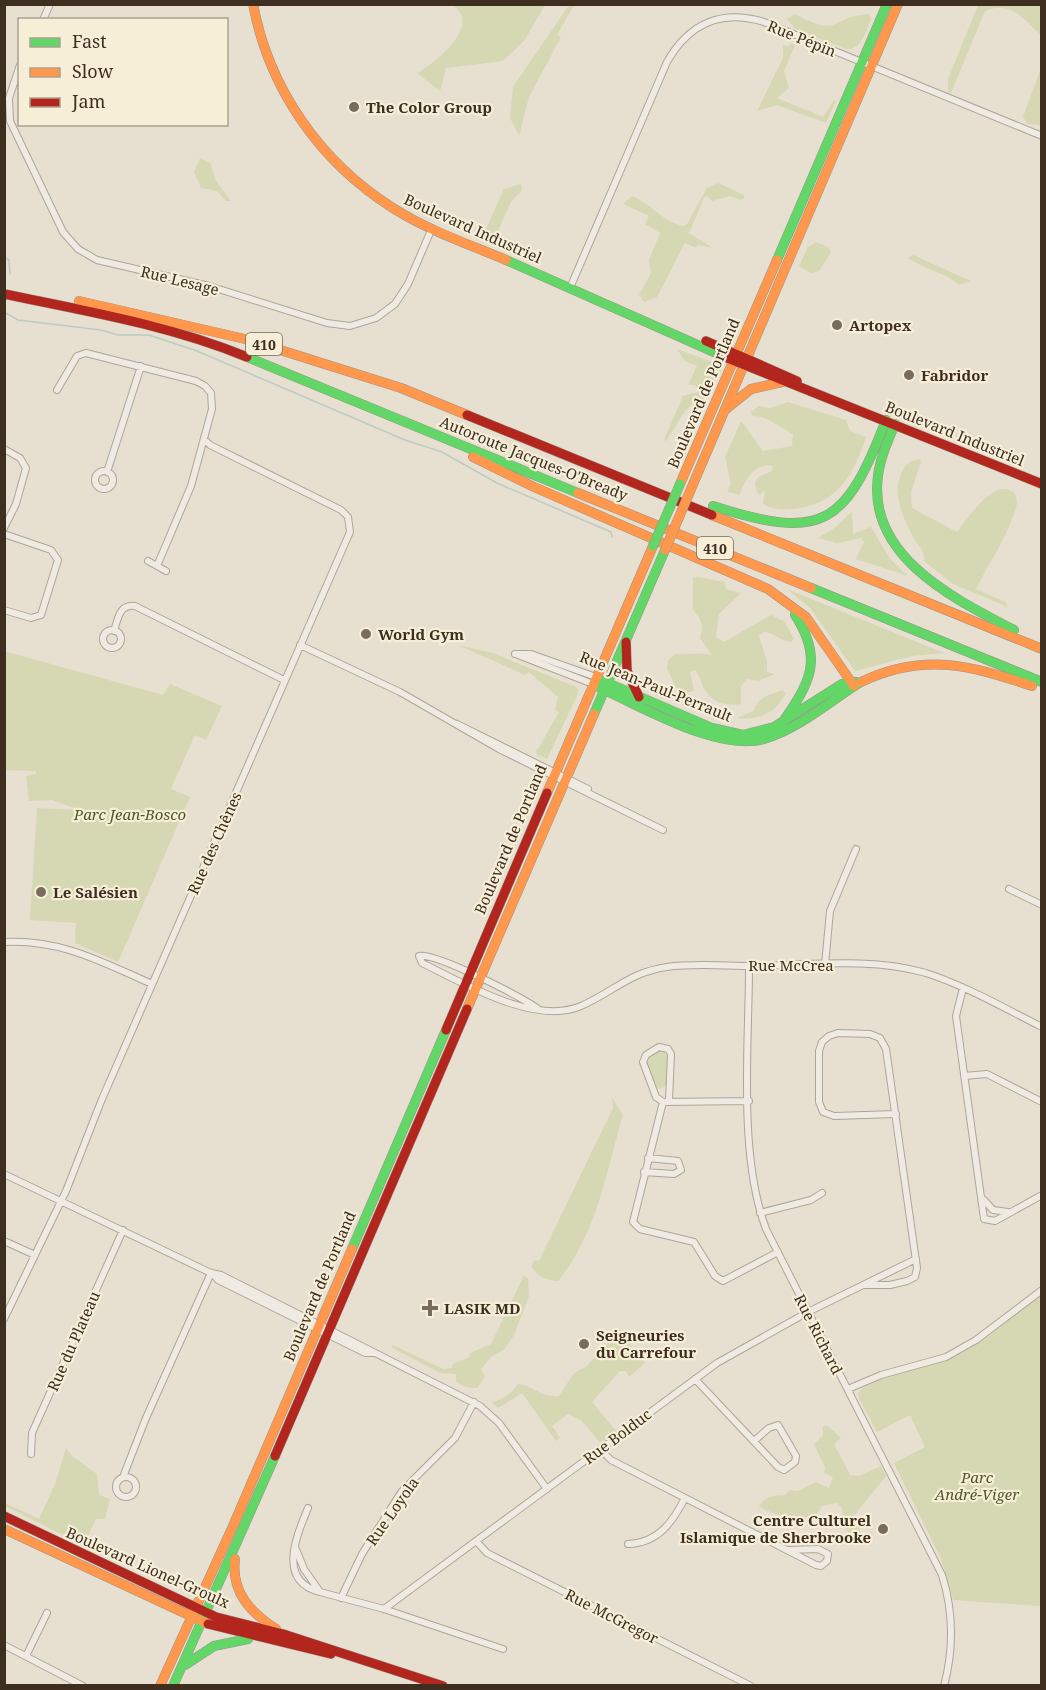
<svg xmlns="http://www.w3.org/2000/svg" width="1046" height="1690" font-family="'Noto Serif',serif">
  <rect width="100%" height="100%" fill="#e7e0d1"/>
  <path fill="#d6d7b3" d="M452 5H545L524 41 503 61 446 68 440 91 417 73C435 63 484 24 452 5Z
    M569 5H574L557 35 561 37 529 97 519 136 510 118 513 87Z
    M978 5H1041V35C1024 20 1012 0 985 11L951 93 948 92V79Z
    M795 14C841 39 828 17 869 14L871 19C866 31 862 49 847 49L795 29 787 19Z
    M791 43 795 45 784 71 789 88 777 98 823 117 834 100 836 101 826 123 777 105 757 111 783 58V45L788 47Z
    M1041 68V125L1027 124 1023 117Z
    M200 158 210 163 216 181 231 201H226L217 191 201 188 194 172Z
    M718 183 744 195V198L741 200 730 196 712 201 707 196 704 198 689 233 713 248 698 245 696 248 685 243 657 297 644 302 639 295 651 273 649 260 660 233 645 224 649 216 623 204 632 196C652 204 660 220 683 226L687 224 707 188Z
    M521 184 522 190 511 202 495 238 487 235 485 231 504 189Z
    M816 242 828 247 831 252 819 271 811 273 799 266 808 247Z
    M913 255 971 281 959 285C944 272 924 269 908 258Z
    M677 349 715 363 722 369 714 378 688 433 681 438 694 402 685 411 666 441 664 440 683 396 698 392 695 385H688L697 366 685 361Z
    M788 402 846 420 850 431 866 437C854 473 840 501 800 508 787 510 775 511 763 504L765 490 759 495C749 478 760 476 772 471L773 466C756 461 743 482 740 495L727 492 731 484 725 457 741 421 763 451 792 446 793 434 765 418 752 415 751 412 759 406 770 408Z
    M919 459 921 462 911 492 912 508 957 532C966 521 993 477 1013 492 1019 497 1017 507 1014 514 1005 540 988 565 976 589L1005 602 1008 607 953 584 924 561C925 549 917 545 912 535 903 517 893 497 900 477 904 466 907 461 919 459Z
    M852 511 853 534 871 527 890 559 908 576 856 559 864 542 861 538 837 543 818 538 836 527Z
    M699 577 724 582 726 589 741 593 719 614 716 637 724 642 771 615 785 622 794 639 791 642C781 641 774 633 764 632L759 636 767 661V672L775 674 758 681 747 679 741 686V704C730 706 713 703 706 692 701 685 701 677 695 670L690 672 694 691 679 694 667 669 668 660 676 654C689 655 699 652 712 655L700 638C704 625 702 620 693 610V578Z
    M787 589 944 653 912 656 855 671 810 608Z
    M458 645 493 653 576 687 579 690 577 696 547 759 537 755 536 749H538L559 712 555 710 558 697 529 672 525 675Z
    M4 651 163 695 170 684 222 706 206 740 195 735 171 789 190 797 118 962 75 943 76 923 30 920 37 808 80 810 52 800 29 801 26 776 36 774V771L5 770Z
    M782 690 786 693C776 713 759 721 737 718L753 711 759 701 766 696Z
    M659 1051H664L667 1056V1084L660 1089 656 1087 646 1063 648 1058Z
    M612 1097 623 1115C606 1172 597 1234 558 1281 546 1281 537 1276 531 1266L534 1260 539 1261 613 1108Z
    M524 1275 528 1279 529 1296 514 1335 504 1350 492 1356 481 1369 485 1377 477 1388 466 1387 456 1382V1374L440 1373 391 1347 393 1345 443 1369 452 1368 453 1364 469 1357 470 1353 491 1344Z
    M1041 1293V1606L953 1600 941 1559 894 1463 925 1447 910 1415 877 1432 859 1398 858 1393C871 1377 923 1369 944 1361 982 1347 1010 1318 1041 1293Z
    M623 1338 629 1341 633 1350H637L645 1363 629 1377 626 1371H620L592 1402 617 1432 600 1443 582 1421 568 1414 552 1426 560 1438 556 1441 522 1393 498 1408 492 1403C502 1398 511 1395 518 1384 534 1385 539 1398 559 1396L574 1373 587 1366 610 1340Z
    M823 1426H828L841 1438 834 1444 850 1475 859 1476 881 1466 886 1476 853 1517 864 1538 860 1542H855L845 1527 842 1508 837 1503 822 1506 815 1516C795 1520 778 1516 759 1507 763 1497 774 1495 785 1495L790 1490 798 1491 816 1482 829 1488 833 1477 824 1473 825 1468 814 1444 823 1436Z
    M66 1448 73 1457 97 1474 99 1495 110 1499 105 1519H96L85 1543 81 1544 5 1506V1503L39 1519 55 1484Z"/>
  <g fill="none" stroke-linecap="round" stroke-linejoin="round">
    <path stroke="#bcccc2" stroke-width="1.5" d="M4 257 9 260 10 274
      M4 312 18 320 101 330 118 335H149L197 351 405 440 442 452 497 483 611 532 612 537"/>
    <g stroke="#ada599" stroke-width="8">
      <path id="street" d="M43 20 50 4
        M20 65 9 98 10 121 63 232 78 249 97 260 209 286 327 323 350 326 376 318 395 304 408 284 432 228
        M570 288 667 62C689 23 722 9 764 22L1042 136
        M57 390 77 356 86 353 196 381 205 386 211 393 212 409 191 486 157 566
        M4 449 20 458 26 468 16 504 4 528
        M95 480a9 9 0 1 1 18 0a9 9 0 1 1-18 0Z
        M107 472 141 366
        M4 534 51 550 58 560 41 615 31 618 4 610
        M148 561 166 571
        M103 639a9 9 0 1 1 18 0a9 9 0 1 1-18 0Z
        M114 631C118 619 119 604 135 606L284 680
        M300 645 400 692 499 749 663 830
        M515 654H531L596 677
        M518 655 593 684
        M457 724 588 789
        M1009 889 1042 905
        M4 942C61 939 102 962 152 984
        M825 965 830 911 856 849
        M749 966C749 1046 738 1154 766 1229L942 1575C954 1613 954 1648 944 1686
        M963 988 956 1016 984 1219 995 1221 1042 1195
        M537 1008C519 996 437 953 419 956L422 963C463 983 535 1026 581 1006 613 992 630 972 667 967 695 963 725 966 753 966 809 965 872 957 926 973 966 986 1004 1008 1042 1027
        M964 1076 987 1074 1042 1102
        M749 1101 663 1102 633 1222 640 1229 694 1242 715 1276 723 1281 778 1252
        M663 1102 656 1097 643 1062 646 1055 659 1047 668 1049 671 1054 669 1100
        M644 1172 674 1174 681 1170 678 1161 648 1158
        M4 1174 211 1273 221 1275 480 1406 499 1423 547 1489
        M984 1200 993 1210 1008 1212
        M760 1213 811 1200 822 1193
        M4 1241 35 1255
        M212 1273 218 1280 365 1353H373
        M864 1285H890L907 1281 915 1277 917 1268 886 1049 880 1038 870 1034 838 1033 829 1036 822 1042 819 1051V1102L823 1112 834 1116 896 1114
        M4 1319 66 1191 102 1099 350 532 348 517 341 510 210 445 204 439
        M695 1379 778 1467 784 1470 795 1462 796 1456 778 1425 769 1428 754 1441
        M848 1389 881 1375 946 1357 976 1340 1042 1290
        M600 1449 611 1460 816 1565 821 1566 827 1561 828 1554 818 1549 788 1550
        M31 1454 32 1433 123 1230
        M123 1477 146 1418 211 1273
        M116 1487a10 10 0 1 1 20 0a10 10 0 1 1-20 0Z
        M477 1542 487 1553 751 1686
        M628 1544C658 1543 672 1523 685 1498
        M295 1547 304 1569 320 1592C277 1581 296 1537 308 1508
        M320 1592 384 1609 503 1649
        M341 1598 362 1554 402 1491 455 1438 474 1402
        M384 1609 717 1363 808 1312 916 1259
        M4 1645 83 1686
        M26 1656 47 1613"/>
    </g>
    <g stroke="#9c958a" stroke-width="10">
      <path id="fast" d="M506 260 725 357
        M777 260 887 4
        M247 357 578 493
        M895 424C888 441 880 458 878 476 867 557 955 599 1014 630
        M713 506C824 542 846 524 886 420
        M811 588 1042 682
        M603 681 712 728 743 735 774 727 842 684 856 682
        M600 688C643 707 718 752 764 739 798 729 829 702 859 683
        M594 714 665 550
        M782 723C810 683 824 659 795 615
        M352 1249 446 1030
        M185 1665 214 1646 248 1639
        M173 1686 275 1456"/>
    </g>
    <g stroke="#9c958a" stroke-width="10">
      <path id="slow" d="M253 4C269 89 320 162 393 208 427 230 468 244 506 260
        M79 301 245 339 401 388 467 415
        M726 409 751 389 782 382
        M473 457 534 487 768 589 806 617 854 686
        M680 484 777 260
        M691 489 898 4
        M578 493 811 588
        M712 515 1042 649
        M861 682C923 652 970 665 1032 686
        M547 793 653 546
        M467 1009 594 714
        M4 1529 208 1624
        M235 1559C231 1592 250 1612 276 1629
        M160 1686 233 1526 352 1249"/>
    </g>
    <g stroke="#9c958a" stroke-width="10">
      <path id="jam" d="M4 294C86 311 169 325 247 357
        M706 341 797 381
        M725 357 1042 484
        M467 415 712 515
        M626 642 627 671 639 697
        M446 1030 547 793
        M275 1456 467 1009
        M4 1516 216 1617 283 1634 443 1686
        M208 1624 331 1654"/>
    </g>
    <use href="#street" stroke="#efebe3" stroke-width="6"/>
    <use href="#fast" stroke="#63d668" stroke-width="9"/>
    <use href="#slow" stroke="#ff974d" stroke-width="9"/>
    <use href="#jam" stroke="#b3261e" stroke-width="9"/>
    <g stroke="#9c958a" stroke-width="10" stroke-linecap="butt">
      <path id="fast-bridge" d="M653 546 680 484"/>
    </g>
    <g stroke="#9c958a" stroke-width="10" stroke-linecap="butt">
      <path id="slow-bridge" d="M665 550 691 489"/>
    </g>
    <use href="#fast-bridge" stroke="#63d668" stroke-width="9"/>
    <use href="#slow-bridge" stroke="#ff974d" stroke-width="9"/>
  </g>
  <g fill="#786c5e" stroke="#f7eed8" stroke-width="2">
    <circle cx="354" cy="107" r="6"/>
    <circle cx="837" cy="325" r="6"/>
    <circle cx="909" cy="375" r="6"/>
    <circle cx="366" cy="634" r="6"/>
    <circle cx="41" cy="892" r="6"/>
    <path d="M427 1299h6v6h6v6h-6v6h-6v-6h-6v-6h6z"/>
    <circle cx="584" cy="1344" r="6"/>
    <circle cx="883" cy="1529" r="6"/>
  </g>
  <g text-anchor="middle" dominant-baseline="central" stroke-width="4.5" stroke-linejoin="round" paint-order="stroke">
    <g fill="#f7eed8" stroke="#756857" stroke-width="1.5">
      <rect x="246" y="333" width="36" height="22" rx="4.5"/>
      <rect x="697" y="537" width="36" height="22" rx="4.5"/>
    </g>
    <g font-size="14" font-weight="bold" fill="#3d2e20">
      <text x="264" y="344">410</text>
      <text x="715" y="548">410</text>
    </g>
    <g font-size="15" fill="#3d2e20" stroke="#f7eed8">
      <text transform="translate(802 38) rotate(22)">Rue Pépin</text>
      <text transform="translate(473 228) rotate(24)">Boulevard Industriel</text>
      <text transform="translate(180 280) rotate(14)">Rue Lesage</text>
      <text transform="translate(703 393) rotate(-67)">Boulevard de Portland</text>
      <text transform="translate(955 433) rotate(22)">Boulevard Industriel</text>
      <text transform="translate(534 458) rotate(22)">Autoroute Jacques-O'Bready</text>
      <text transform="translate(656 686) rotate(22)">Rue Jean-Paul-Perrault</text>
      <text transform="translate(510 839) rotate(-67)">Boulevard de Portland</text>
      <text transform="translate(214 843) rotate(-66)">Rue des Chênes</text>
      <text x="791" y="965">Rue McCrea</text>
      <text transform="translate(319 1286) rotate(-67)">Boulevard de Portland</text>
      <text transform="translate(819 1334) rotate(63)">Rue Richard</text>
      <text transform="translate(73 1341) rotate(-66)">Rue du Plateau</text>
      <text transform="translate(617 1436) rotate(-37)">Rue Bolduc</text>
      <text transform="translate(392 1511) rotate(-55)">Rue Loyola</text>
      <text transform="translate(148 1567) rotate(24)">Boulevard Lionel-Groulx</text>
      <text transform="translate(612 1616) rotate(27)">Rue McGregor</text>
    </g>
    <g font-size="15" font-weight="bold" fill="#3d2e20" stroke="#f7eed8" text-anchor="start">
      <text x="366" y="107">The Color Group</text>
      <text x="849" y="325">Artopex</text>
      <text x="921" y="375">Fabridor</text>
      <text x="378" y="634">World Gym</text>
      <text x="53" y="892">Le Salésien</text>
      <text x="444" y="1308">LASIK MD</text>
      <text x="596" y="1335">Seigneuries<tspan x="596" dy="17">du Carrefour</tspan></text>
      <text x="871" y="1520" text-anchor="end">Centre Culturel<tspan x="871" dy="17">Islamique de Sherbrooke</tspan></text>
    </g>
    <g font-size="15" font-style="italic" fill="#4d5a26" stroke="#f7eed8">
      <text x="130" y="814">Parc Jean-Bosco</text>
      <text x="977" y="1477">Parc<tspan x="977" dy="17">André-Viger</tspan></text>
    </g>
  </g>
  <rect width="1046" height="1690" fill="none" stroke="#3d2e20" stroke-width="12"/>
  <rect x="18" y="18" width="210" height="108" fill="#f7eed8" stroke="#ada18e" stroke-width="1.5"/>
  <rect x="30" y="38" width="30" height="9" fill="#63d668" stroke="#ada18e" stroke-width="1.5"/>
  <text x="72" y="48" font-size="18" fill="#3d2e20">Fast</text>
  <rect x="30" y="68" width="30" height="9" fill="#ff974d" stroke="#ada18e" stroke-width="1.5"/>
  <text x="72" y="78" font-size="18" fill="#3d2e20">Slow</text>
  <rect x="30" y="98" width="30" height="9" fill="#b3261e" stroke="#ada18e" stroke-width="1.5"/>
  <text x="72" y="108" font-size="18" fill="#3d2e20">Jam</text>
</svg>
